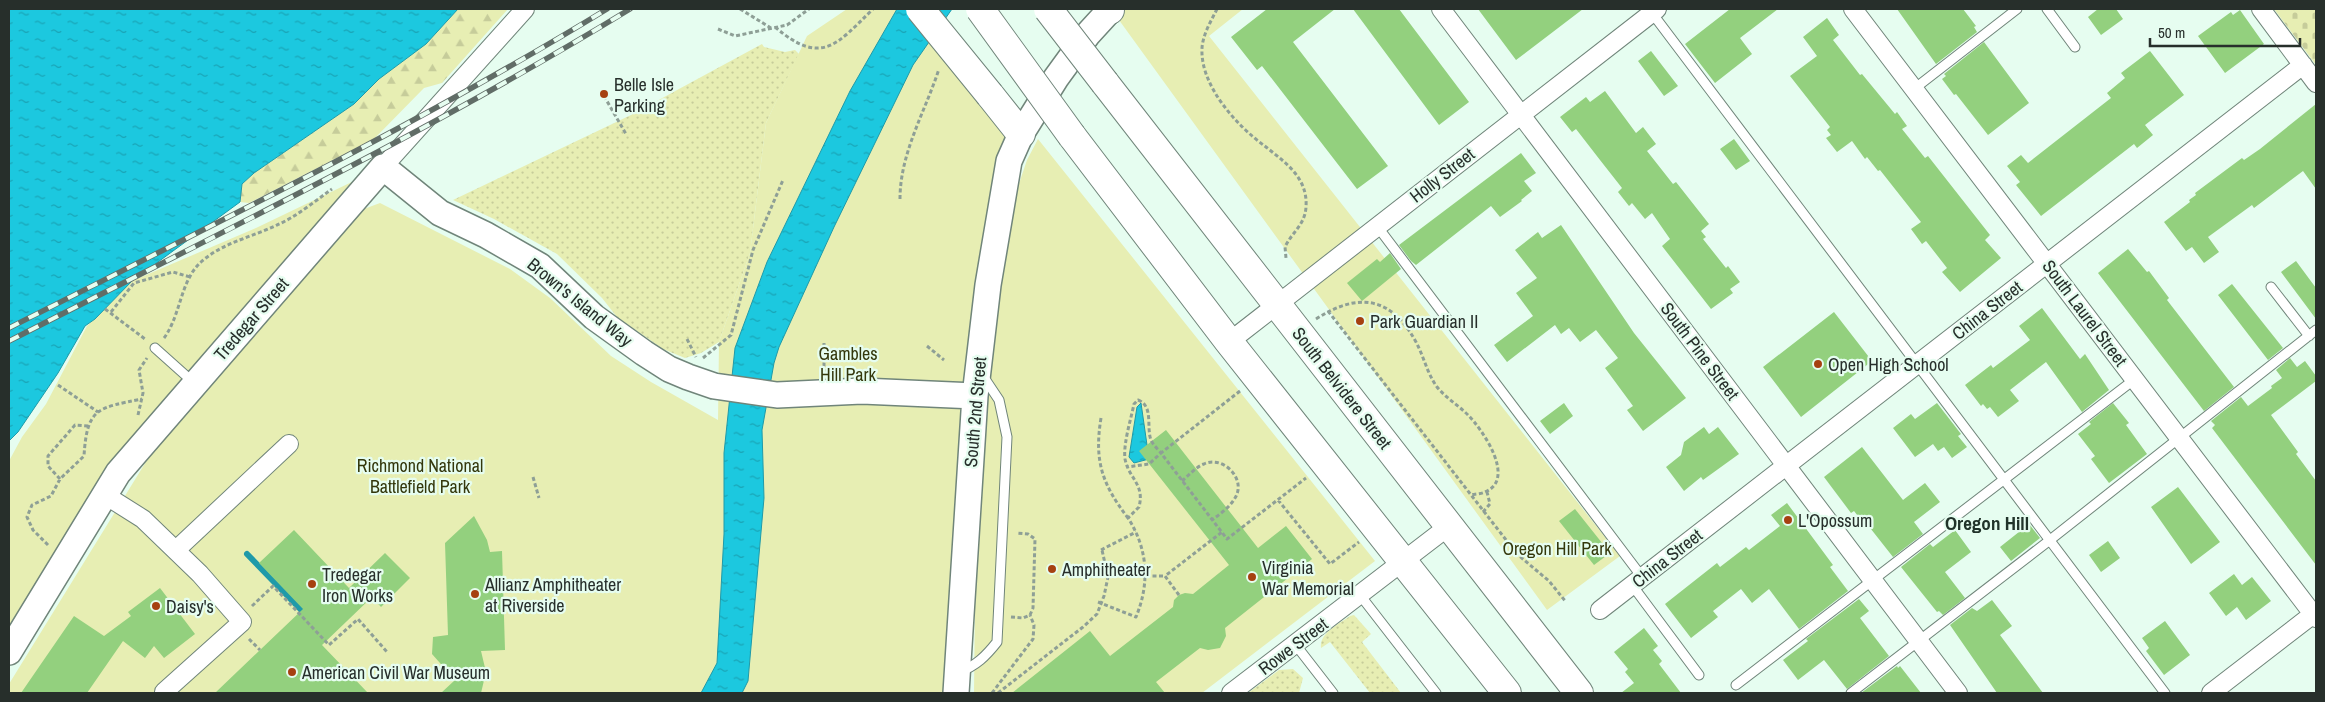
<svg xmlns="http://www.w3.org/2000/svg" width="2325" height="702" font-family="'Archivo Narrow',sans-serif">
  <defs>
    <pattern id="grass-dots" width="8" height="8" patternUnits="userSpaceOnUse" patternTransform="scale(1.25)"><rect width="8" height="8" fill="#e7eeb3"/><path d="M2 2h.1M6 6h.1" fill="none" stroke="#c6cc9a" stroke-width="1.8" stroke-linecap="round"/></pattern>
    <pattern id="forest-firs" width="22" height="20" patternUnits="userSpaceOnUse" patternTransform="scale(1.25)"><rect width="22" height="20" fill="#e7eeb3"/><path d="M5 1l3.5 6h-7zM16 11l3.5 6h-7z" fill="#c6cc9a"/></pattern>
    <pattern id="cemetery-stones" width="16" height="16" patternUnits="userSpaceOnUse" patternTransform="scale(1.25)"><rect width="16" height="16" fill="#e7eeb3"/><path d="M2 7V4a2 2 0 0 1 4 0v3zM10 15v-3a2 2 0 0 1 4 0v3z" fill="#c6cc9a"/></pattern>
    <pattern id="water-ripples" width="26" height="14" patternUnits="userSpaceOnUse" patternTransform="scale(1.25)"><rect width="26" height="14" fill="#1cc8df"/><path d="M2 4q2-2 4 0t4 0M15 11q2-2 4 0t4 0" fill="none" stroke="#19a3b5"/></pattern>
  </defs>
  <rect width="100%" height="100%" fill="#e6fdf0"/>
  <path fill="url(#grass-dots)" d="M762 44 764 47 785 52 795 50 799 54 766 123 750 253 719 342 701 353 685 358 663 349 617 317 602 298 557 254 494 219 453 200 631 115Z
    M1354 615 1371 634 1362 642 1401 693H1370L1330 642 1321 648C1319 633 1339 624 1350 616Z
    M1293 669 1303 678 1299 693H1248L1279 670Z"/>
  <path fill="url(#forest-firs)" d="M458 9H508L442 83 424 88 374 139 249 203 240 202 242 184 254 173 354 104 379 79 426 44Z"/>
  <path fill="url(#cemetery-stones)" d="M2274 9H2316V65Z"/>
  <path fill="#e7eeb3" d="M847 9H920L990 95 1013 151 956 693H9V684L152 452 364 209 380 203 510 269 550 298 611 356 651 382 718 420 719 342 750 253 766 123 807 36Z
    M1111 9H1243L1209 36 1620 556 1547 610Z
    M1038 139 1375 561 1202 693H974L976 502 1002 234 1027 160Z
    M383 167 118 473 9 648V461L22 437 46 404 87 326 132 281 256 228Z"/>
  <path fill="url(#water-ripples)" stroke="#1f9aa9" d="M9 9H458L426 44 379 79 354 104 254 173 242 184 240 202 132 281 95 319 85 326 58 373 18 432 9 441Z
    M897 9H952L913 65 834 227 779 347 774 363 762 430 764 498 748 681 742 693H701L717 663 724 534V453L735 348 767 262 850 91Z
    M1141 403 1149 459 1134 463 1129 457 1137 407Z"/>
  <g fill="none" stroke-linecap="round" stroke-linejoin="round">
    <path stroke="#1f9aa9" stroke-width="6" d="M247 554 307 616"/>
  </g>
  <path fill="#93d07e" d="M1267 9H1335L1293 42 1388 166 1357 189 1262 66 1257 70 1231 37Z
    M1353 9H1399L1469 102 1439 125Z
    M1478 9H1583L1516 60Z
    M1730 9H1778L1740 38 1752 54 1715 83 1685 44Z
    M1897 9H1963L1976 26 1974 27 1977 32 1936 64Z
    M2098 9H2116L2123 19 2101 35 2088 17Z
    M2240 10 2264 44 2225 73 2198 36 2231 12 2233 15Z
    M1827 18 1839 35 1833 40 1860 75 1862 74 1895 114 1897 112 1907 126 1902 129 1925 158 1928 156 1990 235 1985 240 2001 258 1960 292 1942 272 1947 268 1926 241 1922 244 1911 229 1921 222 1880 170 1878 171 1867 157 1865 159 1852 141 1837 152 1826 138 1831 135 1827 130 1830 127 1790 76 1817 56 1803 37Z
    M1984 42 2029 103 1988 135 1956 94 1954 95 1942 79 1946 76 1944 74Z
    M1651 51 1678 86 1664 96 1638 61Z
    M2150 51 2184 95 2145 125 2153 135 2137 148 2134 144 2041 216 2016 185 2020 182 2007 166 2021 155 2028 163 2111 98 2107 93 2125 78 2121 73Z
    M1605 91 1636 133 1643 127 1656 144 1647 151 1673 184 1676 182 1709 224 1701 231 1706 237 1703 239 1726 268 1728 266 1740 282 1730 289 1733 293 1711 309 1662 246 1670 239 1652 213 1645 219 1632 203 1629 206 1618 192 1622 188 1600 160 1576 129 1572 132 1560 117 1586 97 1590 102Z
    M2316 104V189L2303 171 2254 208 2252 205 2208 237 2219 252 2204 263 2192 247 2186 251 2164 222 2190 202 2189 200 2196 195 2195 193 2242 158 2244 160 2260 149Z
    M1734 139 1750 161 1736 170 1720 149Z
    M1521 153 1536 173 1524 181 1532 191 1521 200 1522 201 1500 217 1491 206 1416 265 1411 261 1399 245Z
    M1561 225 1634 333 1686 398 1643 431 1627 410 1633 406 1605 368 1618 358 1596 330 1580 342 1569 328 1561 334 1555 325 1507 362 1494 345 1533 316 1516 293 1537 278 1515 250 1538 232 1542 238Z
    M2128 249 2147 272 2149 271 2169 298 2167 300 2234 387 2204 411 2098 273Z
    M1390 253 1401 269 1362 301 1347 283 1377 259 1380 262Z
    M2296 261 2316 288V319L2281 272Z
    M2232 284 2283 348 2268 360 2218 295Z
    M2042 308 2080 359 2085 354 2109 390 2082 412 2046 362 2010 390 2019 401 1998 417 1990 407 1987 409 1983 404 1981 406 1965 385 1991 365 1993 368 2030 340 2019 326Z
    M1834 312 1872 361 1801 417 1763 367Z
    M2290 358 2297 367 2305 361 2316 376V381L2271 415 2298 452 2296 454 2316 481V565L2212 428 2215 425 2211 421 2241 397 2248 406 2272 388 2271 386 2282 378 2276 370Z
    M1564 403 1573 416 1550 434 1540 421Z
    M1937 403 1961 434 1958 436 1967 447 1952 458 1944 447 1938 451 1933 444 1915 457 1893 428 1911 414 1915 419Z
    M2113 403 2129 423 2126 425 2147 454 2109 483 2091 459 2095 456 2078 434 2091 424 2089 422Z
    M1704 427 1709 434 1718 427 1739 454 1703 480 1701 477 1684 491 1666 467 1681 455 1684 442Z
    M1166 430 1258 548 1286 526 1312 559 1225 628 1226 636 1220 648 1208 650 1200 648 1156 682 1165 693H1012L1090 631 1110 656 1173 607 1174 600 1179 595 1185 593 1193 594 1229 565 1139 451Z
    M1862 447 1903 500 1925 483 1940 502 1914 522 1923 534 1893 557 1867 524 1865 525 1854 511 1851 513 1824 477Z
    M2178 487 2220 542 2191 564 2151 507Z
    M1787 503 1833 565 1830 567 1848 591 1799 629 1769 589 1752 603 1741 589 1713 611 1718 617 1691 638 1665 604 1717 563 1720 567 1746 547 1749 550 1780 526 1771 515Z
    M1575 509 1610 553 1594 565 1559 521Z
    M474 516 487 540 490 552 502 551 505 650 481 651 486 672 481 693H441L455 680 432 654 433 637 448 635 445 543Z
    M2029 524 2040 538 2011 561 2000 547Z
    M294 530 349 588 385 553 410 578 381 607 372 597 322 645 368 693H215L303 609 259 563Z
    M1955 530 1971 552 1945 572 1965 598 1943 615 1939 611 1937 612 1901 567 1930 544 1933 547Z
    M2108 541 2120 558 2101 572 2089 555Z
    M2234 574 2242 585 2252 577 2271 601 2246 620 2237 607 2226 616 2209 593Z
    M160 588 195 634 164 658 154 646 145 658 123 641 87 693H21L74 616 104 636 131 616 128 612Z
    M1859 599 1869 611 1860 618 1889 656 1847 689 1824 660 1798 680 1783 660 1808 641 1806 639Z
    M1992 600 2012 626 2000 635 2043 693H1997L1950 625 1972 608 1977 611Z
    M2165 621 2190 655 2164 675 2146 651 2149 648 2142 638Z
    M1644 628 1658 646 1653 650 1662 661 1659 664 1681 693H1621L1634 683 1625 672 1628 669 1614 652Z
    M1897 666 1898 668 1900 666 1921 693H1861Z"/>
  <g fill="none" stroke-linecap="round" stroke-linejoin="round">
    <g stroke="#70857a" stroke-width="11">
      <path id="lane" d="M2047 9 2075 47
        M1652 13 2165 693
        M1914 89 2017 9
        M1377 226 1642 577
        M2271 287 2309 336
        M155 348 193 382
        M1632 585 1699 675
        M1360 595 1436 693
        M1295 644 1333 693
        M959 672C976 666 986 656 997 642L1007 437 999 400 983 376
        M1736 685 2135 379
        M1851 693 2050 540 2316 330"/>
    </g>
    <g stroke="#70857a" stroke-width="20">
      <path id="street" d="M1441 9 1958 693
        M1853 9 2316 618
        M2261 9 2316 83
        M383 167 525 9
        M1229 342 1657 9
        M105 495 143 519 200 574 242 622 164 692
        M176 550 289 444
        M1600 610 2303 65
        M1231 693 1449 526
        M2211 693 2316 612"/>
    </g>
    <g stroke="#70857a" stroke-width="28">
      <path id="secondary" d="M9 652 118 473 383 167 440 213 486 235 540 266 594 317 644 353 669 369 688 377 714 386 777 395 862 391 975 396
        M956 693 975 396 988 285 1009 161 1021 134 1056 78 1088 34 1110 10"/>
    </g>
    <g stroke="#70857a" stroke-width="30">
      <path id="primary" d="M1109 9 1110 10
        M1105 83 1579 693
        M990 95 1021 134
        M1072 136 1229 342 1507 693"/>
    </g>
    <path stroke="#8e9f96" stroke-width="3" stroke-dasharray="4 2.5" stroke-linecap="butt" d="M740 9 771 28
      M1217 9C1211 21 1203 34 1202 48 1200 86 1237 126 1266 147 1286 163 1308 178 1306 207 1305 225 1292 232 1285 247L1286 258
      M775 27C822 67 837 44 873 9
      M718 29 735 36 787 25 809 9
      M604 96 626 134
      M900 199C900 153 925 112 939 69
      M105 309 145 339
      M1328 311 1517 554 1549 581 1566 602
      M111 312 134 283 173 272 190 277
      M1316 319C1358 292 1391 296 1416 342 1424 357 1427 373 1437 387 1446 398 1458 405 1468 415 1482 429 1517 479 1485 492 1481 494 1475 494 1470 495
      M164 338C181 315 180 281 201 262 222 243 252 237 277 225 296 217 315 201 332 189
      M687 339 696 357
      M824 343V372
      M927 346 944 360
      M703 358 731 335 753 250 783 180
      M58 385 98 412
      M1240 391 1161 453 1227 539 1306 478
      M138 415 143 393 139 370 147 358
      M1101 418C1094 461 1102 484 1128 518
      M533 477 539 498
      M60 479 48 466V456L75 425 88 426
      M1182 481C1189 475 1196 467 1204 464 1223 455 1247 479 1235 498 1230 507 1220 514 1212 520
      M1278 500 1330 564 1359 542
      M1483 512 1490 504 1487 492
      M48 545 33 530 27 517 32 505 51 496 60 479 84 456C87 407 98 408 142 399
      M1101 550 1136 532
      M1146 576H1165
      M1179 595 1165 576 1222 532
      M1098 602 1136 617C1150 583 1148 549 1128 518L1139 507C1145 484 1129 479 1125 459 1123 444 1131 419 1134 404L1138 400C1154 406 1146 427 1151 440 1153 445 1158 449 1161 453L1149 464 1127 467
      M252 606 273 586 329 645 358 619 388 653
      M1011 617 1023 618 1030 615 1033 608 1035 539 1028 534 1016 533
      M249 639 260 650
      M992 693 1033 639 1034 625 1030 615
      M998 693 1083 627 1097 614 1104 596 1108 577 1102 550"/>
    <use href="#lane" stroke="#fff" stroke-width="9"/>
    <use href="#street" stroke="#fff" stroke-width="18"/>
    <use href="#secondary" stroke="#fff" stroke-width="25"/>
    <use href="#primary" stroke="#fff" stroke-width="28"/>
    <g stroke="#616d67" stroke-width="5.5">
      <path id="rail" d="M9 328C210 226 414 127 607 9
        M9 341C218 234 429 132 630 9"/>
    </g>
    <use href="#rail" stroke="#e6fdf0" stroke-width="4" stroke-dasharray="11" stroke-linecap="butt"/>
    <g stroke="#70857a" stroke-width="30" stroke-linecap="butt">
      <path id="primary-bridge" d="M920 9 990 95
        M980 9 1072 136
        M1048 9 1105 83"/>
    </g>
    <use href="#primary-bridge" stroke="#fff" stroke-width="28"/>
  </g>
  <g fill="#a64111" stroke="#e6fdf0" stroke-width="2">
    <circle cx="604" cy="94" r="5"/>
    <circle cx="1360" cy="321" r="5"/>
    <circle cx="1818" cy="364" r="5"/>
    <circle cx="1788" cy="520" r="5"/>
    <circle cx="1052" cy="569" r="5"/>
    <circle cx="1252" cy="577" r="5"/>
    <circle cx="312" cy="584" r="5"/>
    <circle cx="475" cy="594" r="5"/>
    <circle cx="156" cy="606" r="5"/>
    <circle cx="292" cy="672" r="5"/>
  </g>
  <g text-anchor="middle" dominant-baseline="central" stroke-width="4.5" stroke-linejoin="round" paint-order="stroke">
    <g font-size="18" fill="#272f2b" stroke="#e6fdf0" text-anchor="start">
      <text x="614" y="84">Belle Isle<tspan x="614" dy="21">Parking</tspan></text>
      <text x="1370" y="321">Park Guardian II</text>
      <text x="1828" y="364">Open High School</text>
      <text x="1798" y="520">L'Opossum</text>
      <text x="1262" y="567">Virginia<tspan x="1262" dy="21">War Memorial</tspan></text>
      <text x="1062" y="569">Amphitheater</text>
      <text x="322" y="574">Tredegar<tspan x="322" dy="21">Iron Works</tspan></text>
      <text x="485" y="584">Allianz Amphitheater<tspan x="485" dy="21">at Riverside</tspan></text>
      <text x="166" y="606">Daisy's</text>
      <text x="302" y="672">American Civil War Museum</text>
    </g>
    <g font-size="18" fill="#272f2b" stroke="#e6fdf0">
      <text transform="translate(1442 175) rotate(-38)">Holly Street</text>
      <text transform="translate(580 302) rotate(39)">Brown's Island Way</text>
      <text transform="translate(1987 310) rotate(-38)">China Street</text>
      <text transform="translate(2085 313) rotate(53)">South Laurel Street</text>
      <text transform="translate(251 319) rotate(-49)">Tredegar Street</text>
      <text transform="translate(1700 351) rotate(53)">South Pine Street</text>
      <text transform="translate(1342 388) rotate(52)">South Belvidere Street</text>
      <text transform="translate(975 412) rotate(-85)">South 2nd Street</text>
      <text transform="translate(1667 558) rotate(-38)">China Street</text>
      <text transform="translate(1293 646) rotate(-37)">Rowe Street</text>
    </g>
    <g font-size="18" fill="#33370b" stroke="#e6fdf0">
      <text x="848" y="353">Gambles<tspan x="848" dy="21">Hill Park</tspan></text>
      <text x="420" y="465">Richmond National<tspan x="420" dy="21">Battlefield Park</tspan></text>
      <text x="1557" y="548">Oregon Hill Park</text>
    </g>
    <g font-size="19" font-weight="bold" fill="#21332a" stroke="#e6fdf0">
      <text x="1987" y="523">Oregon Hill</text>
    </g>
  </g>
  <rect width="2325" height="702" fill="none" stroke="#272f2b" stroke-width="20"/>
  <path d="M2150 38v8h150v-8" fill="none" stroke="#272f2b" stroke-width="2.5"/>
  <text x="2158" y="38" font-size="15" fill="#272f2b" stroke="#e6fdf0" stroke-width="4" paint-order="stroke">50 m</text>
</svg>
